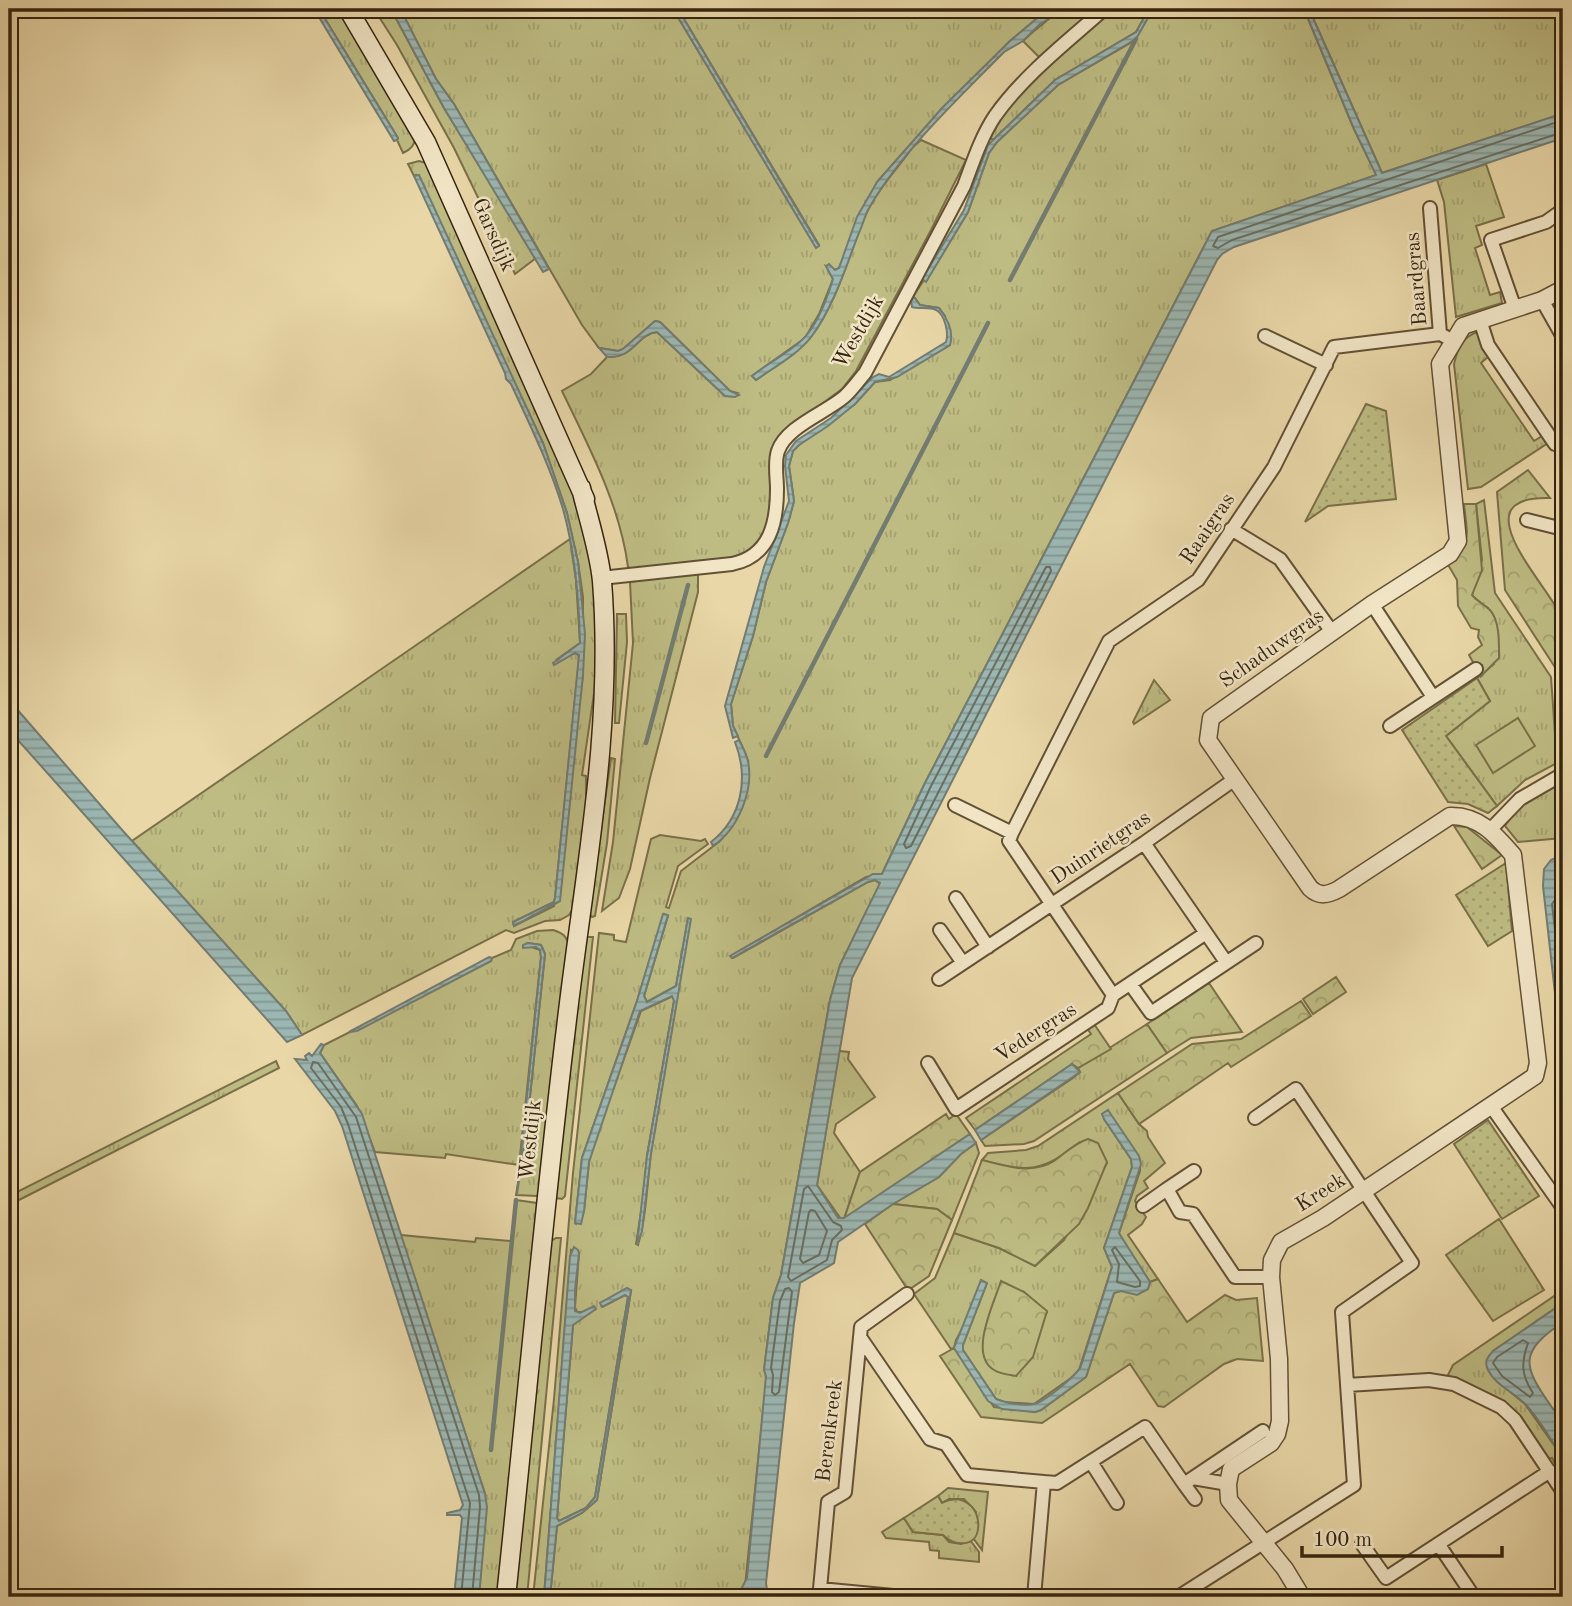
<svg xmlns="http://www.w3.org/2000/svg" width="1572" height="1606" font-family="'Old Standard TT',serif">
  <defs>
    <pattern id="grass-tufts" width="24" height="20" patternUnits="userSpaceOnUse" patternTransform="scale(1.75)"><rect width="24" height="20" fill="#bebc83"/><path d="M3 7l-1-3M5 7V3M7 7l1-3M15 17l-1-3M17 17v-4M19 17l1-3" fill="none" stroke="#a4a170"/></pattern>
    <pattern id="forest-crowns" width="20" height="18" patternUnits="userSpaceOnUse" patternTransform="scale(1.75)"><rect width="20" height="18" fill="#bebc83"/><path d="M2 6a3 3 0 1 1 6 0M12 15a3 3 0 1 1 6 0" fill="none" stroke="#a4a170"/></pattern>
    <pattern id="park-dots" width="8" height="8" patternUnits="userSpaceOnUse" patternTransform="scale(1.75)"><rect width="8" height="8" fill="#bebc83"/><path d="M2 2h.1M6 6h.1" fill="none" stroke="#a4a170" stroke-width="1.8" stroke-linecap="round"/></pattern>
    <pattern id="water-rules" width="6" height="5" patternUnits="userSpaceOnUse" patternTransform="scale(1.75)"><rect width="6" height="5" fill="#9cb7b3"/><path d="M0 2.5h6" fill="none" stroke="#809590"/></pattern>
  </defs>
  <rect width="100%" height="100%" fill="#e9d7a8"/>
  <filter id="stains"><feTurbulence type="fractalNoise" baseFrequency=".00286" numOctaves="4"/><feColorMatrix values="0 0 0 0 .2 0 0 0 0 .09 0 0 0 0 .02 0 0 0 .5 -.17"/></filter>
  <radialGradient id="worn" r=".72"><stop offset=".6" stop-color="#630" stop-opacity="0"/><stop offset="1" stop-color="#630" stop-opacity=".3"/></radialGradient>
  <path fill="url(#grass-tufts)" stroke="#7a7049" stroke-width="2" fill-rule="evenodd" d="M319 9H341L415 138C415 146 410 150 403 153L397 140 398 138Z
    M374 9H391L444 108 536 258 515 274 454 148 397 45Z
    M400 9 421 11 425 9H673L816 247 819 245 678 9H1048L1010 41 943 108 877 182 839 268 835 270 826 266 833 279 819 314 805 338 752 376 756 380C774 367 798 354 811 337 838 301 849 254 866 214 877 190 898 168 913 147L921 140 966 160 931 230 856 371 842 389 788 429 766 534 747 557 632 569 628 567C620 505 589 447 562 391L591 374 607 357C634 358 637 334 657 332L725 396 737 393 730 391 660 322 655 321 623 349 618 351 599 348 582 325 454 104 436 79Z
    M1060 9H1098L1042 60 1023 41C1035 29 1048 21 1060 9Z
    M1109 9H1149L1136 32 1055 80 993 140 988 135 1016 96Z
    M1153 9H1304L1354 129 1377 175 1212 231 925 783 882 874 866 877 731 956 733 958 868 882 875 880 880 884 840 965 830 1000 781 1275 773 1298 764 1370 767 1375 745 1586 737 1597H550L557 1526 582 1513 597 1500 631 1291 602 1307 625 1295 628 1297 595 1497 586 1508 559 1521 557 1518 573 1324 582 1318 583 1312H577L575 1307 579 1253 571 1250 544 1597H533L554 1399 573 1173 599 933 614 935V940L626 942 651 839 660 835 701 841 705 839 708 844 678 866 666 907 669 908 681 871 720 841 743 806 746 755 733 726 731 704 753 636 766 582 788 523 794 501 789 466 793 451 799 445 855 404 875 382 890 380 950 345 945 316 939 308 920 305 915 298H912L924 280 926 281 968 212 989 153 997 142 1058 85 1132 42ZM664 914 668 916 644 996 647 1002 676 986 688 918C680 992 665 1065 653 1138 647 1174 648 1210 638 1245L636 1244 643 1200 647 1156 674 1001 673 996 641 1011 596 1137 589 1162 584 1211 576 1224 575 1223 582 1158 637 1001Z
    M1309 9H1563V107L1559 115 1382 173Z
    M419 161 426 163 575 490 596 580 597 673 582 775 586 776V827L575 906 569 915 560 920 545 921 514 933 506 930 302 1035 286 1011 132 841 570 539 576 580 580 643 556 660 575 653H578L579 660 555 898 554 902 513 922 514 926 554 906 583 675V597L578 562 567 513 543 443 416 175 414 176 408 164Z
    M1486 164 1504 217 1476 226 1482 245 1475 248 1490 295 1500 292 1502 303 1456 317 1444 202 1437 180Z
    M1480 331 1488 357 1481 363 1534 441 1542 436 1548 443 1481 487 1468 489 1454 364C1458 347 1463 336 1480 331Z
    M1484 500 1495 593 1551 677 1557 763 1525 780 1497 806 1446 736 1490 701 1477 678 1494 664 1488 608 1478 603 1472 595 1482 560 1476 504Z
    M693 572 698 575V592L650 778 630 869 619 898 602 911 613 842 633 643 630 582Z
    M617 614H626L627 642 619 723H615Z
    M1154 680 1170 700 1134 724 1133 722Z
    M611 758 615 759 607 843 595 916 592 917 589 913Z
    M1559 784 1562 838 1518 842 1505 826 1517 808Z
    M553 930C563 933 567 936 569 947L541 1193 537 1196 516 1195 526 1134 545 954 541 945 528 943 531 947 540 950 541 957 519 1165 446 1154 445 1158 375 1152 357 1106 320 1053 324 1045 491 961 492 958 511 950 516 939 537 931Z
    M586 937H593L565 1196 562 1199 555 1198 573 1025Z
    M1147 1024 1167 1053 1034 1141 1024 1144 985 1146 981 1140 1073 1078 1080 1072 1078 1068Z
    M839 1051 849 1052 848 1059 875 1097 836 1124 834 1133 860 1172 844 1219H841L817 1185Z
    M276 1061 279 1068 9 1205V1196Z
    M1118 1093 1139 1124 1147 1131 1148 1137 1165 1163 1144 1181 1148 1188 1137 1196 1135 1201 1146 1217 1142 1224 1128 1235 1158 1279 1150 1282 1120 1238 1119 1233 1140 1171V1160L1108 1111 1104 1119 1131 1159 1132 1167 1104 1248 1112 1267 1078 1373 1034 1404 1004 1402 996 1399 963 1350V1345L987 1283 956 1340 954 1348 951 1349 914 1294 935 1278 954 1233 999 1248 1035 1266 1064 1240 1107 1163 1080 1142C1042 1172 1029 1173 982 1160L988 1153 1026 1150 1038 1146ZM1024 1292 1047 1312 1016 1376Z
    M976 1143 979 1153 952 1220 937 1209 893 1204 939 1177 961 1154Z
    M516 1200 537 1203 540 1206 497 1597H479L485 1494 400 1235 475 1242 476 1238 511 1241Z
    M1499 1219 1544 1290 1493 1321 1446 1255Z
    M556 1238H561L527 1597H513L550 1246 551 1241Z
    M1563 1290V1303L1493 1351 1497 1381 1525 1404 1563 1458V1481L1554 1467 1556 1465 1552 1458 1548 1459 1519 1416 1447 1377 1453 1365Z
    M948 1488 988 1492 982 1550 970 1534 976 1512 964 1499H949L942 1503 938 1496Z
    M904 1518 913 1532 943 1535 949 1542 961 1544 970 1540 979 1552V1562L939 1558V1551L930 1550 929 1542 886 1538 882 1532Z"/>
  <path fill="url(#forest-crowns)" stroke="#7a7049" stroke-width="2" d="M1528 470 1550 498C1456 495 1550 587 1562 618 1565 626 1563 637 1563 645 1563 670 1563 695 1563 721L1560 675 1505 590 1497 492Z
    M1464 504H1476L1482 570 1472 595C1478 602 1484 604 1490 610 1500 621 1499 644 1499 658L1481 676 1482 665 1474 664 1469 655 1482 645 1478 637 1479 630 1471 628 1458 606 1457 580 1447 563C1473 541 1467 536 1464 504Z
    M1454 826 1467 827 1502 855 1482 869Z
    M1336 977 1346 992 1313 1014 1303 999Z
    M1209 983 1242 1032 1191 1038 1167 1053 1147 1024Z
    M1301 1001 1311 1016 1231 1067 1228 1063 1139 1124 1118 1093 1192 1044 1241 1039Z
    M1092 1021 1111 1049 1078 1068 1072 1064 975 1130 966 1118 1091 1034 1085 1025Z
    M946 1114 949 1119 956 1114 970 1134 844 1219 860 1172Z
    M1088 1139 1098 1143 1107 1162 1088 1208 1079 1224 1035 1266 999 1248 954 1233 982 1160C1005 1166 1033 1175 1054 1161 1065 1153 1075 1143 1088 1139Z
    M893 1204 937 1209 952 1220 929 1276 910 1289 906 1287 865 1224Z
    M1158 1279 1187 1322 1225 1295 1236 1300 1257 1298 1263 1361 1237 1359 1224 1364 1164 1407 1158 1406 1130 1364 1042 1423 981 1417 940 1356 954 1348 994 1407 1035 1412 1041 1410 1086 1377 1114 1293 1120 1291 1148 1289 1150 1282Z
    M1001 1281 1024 1292 1047 1311 1033 1357 1016 1376C1010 1375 1000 1374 994 1370 968 1355 994 1303 1001 1281Z"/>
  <path fill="url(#park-dots)" stroke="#7a7049" stroke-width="2" d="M1366 404 1386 411 1396 499 1328 506 1305 522Z
    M1477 678 1490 701 1446 736 1497 806 1488 813 1468 804 1448 802 1402 730Z
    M1506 863 1512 931 1488 946 1456 895Z
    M1488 1120 1539 1196 1502 1219 1454 1144Z
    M938 1496 942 1503C961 1492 981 1507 978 1529 976 1548 953 1546 943 1535L913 1532 904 1518Z"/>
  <path fill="#bebc83" stroke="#7a7049" stroke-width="2" d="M1518 718 1535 746 1493 773 1476 745Z"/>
  <path fill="url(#water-rules)" stroke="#737c71" stroke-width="2" d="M314 9H319L398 138 397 140 394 141Z
    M391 9 401 10 436 79 454 104 549 269 543 272 444 108Z
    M673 9H678L819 246 816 248Z
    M1048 9H1060L1050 18 1040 24 1023 41 1004 52C960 97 898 155 868 210 864 218 862 227 858 235 846 267 832 310 811 337 797 355 774 367 756 380L752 376C768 363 787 354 802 340 817 326 827 299 833 279L826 266 829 264 835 270 839 268 857 217 877 182 942 108 1010 41Z
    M1149 9H1153L1136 39 1058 85 997 142 989 153 968 212 926 282 922 279 964 210 988 145 1055 80 1136 32Z
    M1304 9H1309L1382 173 1558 115 1563 107V138L1234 247 1222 254 1217 260 852 978 817 1185 838 1218H844L970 1134 976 1143 961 1154 939 1177 893 1204 838 1242 834 1263 800 1283 794 1323 766 1583 767 1590 776 1597H737L747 1578 766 1376 764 1370 773 1298 781 1275 830 1000 840 965 880 883 875 880 868 882 732 958 730 956 873 874H882L925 783 1212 231 1376 175 1354 129Z
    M419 175 543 443 567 513 578 562 585 634 583 675 560 901 514 926 513 922 554 902 555 898 579 655 575 653 554 665 553 663 580 643C579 599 575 552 563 509 550 466 530 425 511 384L506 379 505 373 414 176Z
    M914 297 920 305 939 308C947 318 954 332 950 345L897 377 875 382 855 404 828 426 799 445 793 451 789 466 794 501 788 523 766 582 753 636 731 704 733 726 738 736 733 738 725 706 764 567 789 501 785 466 786 455 796 441 831 418 873 377 879 374 889 377 946 342C949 333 945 315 936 310 929 307 919 309 912 307L911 301Z
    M655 321 660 322 730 391 739 395 735 397 725 396 657 332C636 334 636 358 607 357L599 348 618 351 623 349Z
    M9 700 123 831 286 1011 302 1035 287 1042 9 730Z
    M739 740C742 746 746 753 748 761 754 791 738 829 713 846L711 842C742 818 749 778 735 742Z
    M1563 854V874L1558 887 1563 900V1065L1543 886 1544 869 1551 860Z
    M663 914 668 915 644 996 647 1002 676 986 688 918 691 919 651 1154 642 1231 637 1245 647 1156 674 1001 672 996 640 1011 589 1162 584 1211 581 1224 575 1223 582 1158 637 1001Z
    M528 943 541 945 545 954 526 1134 517 1194 541 957 540 950 536 947 523 948V945Z
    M489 957 492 958 491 961 357 1031 349 1032Z
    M321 1044 324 1045 320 1053 362 1114 485 1494 487 1507 479 1597H454L462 1518 460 1515H447V1513L460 1510 463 1505 342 1126 335 1111 295 1059 307 1060 305 1056 309 1053 312 1056Z
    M1072 1064 1080 1072 981 1140 975 1130Z
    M1108 1110 1139 1156 1141 1164 1119 1233 1150 1282 1148 1289 1137 1295 1121 1291 1114 1293 1086 1377 1041 1410 1035 1412 1002 1409 988 1401 954 1348 981 1280 987 1283 963 1345V1350L996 1399C1006 1403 1024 1406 1034 1404 1044 1402 1077 1375 1081 1366L1112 1267 1104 1248 1132 1167 1131 1159 1104 1119 1102 1114Z
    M574 1247 578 1250 579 1253 575 1290V1311L580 1313 594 1306 596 1309 573 1325 557 1518 559 1521 586 1508 595 1497 628 1297 625 1295 602 1307 600 1303 627 1288 631 1290 597 1500 582 1513 557 1526 550 1597H544L570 1256Z
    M1563 1303V1322C1519 1352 1522 1365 1551 1406 1555 1412 1562 1419 1563 1425 1566 1435 1563 1448 1563 1458 1551 1441 1540 1419 1525 1404 1514 1392 1496 1386 1488 1370 1484 1362 1487 1358 1493 1351Z"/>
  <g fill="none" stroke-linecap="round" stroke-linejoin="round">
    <path stroke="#686e61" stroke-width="2" d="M1563 120 1218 237 1213 246 1218 248 1232 240 1563 132
      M1046 567H1050L1051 571 911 846 906 848 904 844 931 786Z
      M1563 901 1555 900 1552 904 1563 1002
      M808 1186 833 1222 841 1226 842 1230 832 1240 827 1260 791 1281 788 1277 804 1189Z
      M811 1210 815 1211 827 1231 819 1255 803 1263 800 1259 809 1212Z
      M1115 1247 1140 1281V1286L1135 1287 1117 1282 1119 1264 1112 1250Z
      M789 1288 792 1292 779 1392 775 1395 772 1392 773 1375 771 1368 780 1301 785 1289Z
      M1523 1340 1528 1343C1521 1363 1521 1375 1533 1393L1530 1397 1502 1376 1493 1363 1497 1357Z
      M461 1597 470 1503 348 1124 341 1107 311 1068 313 1062 318 1063 356 1117 479 1495 480 1507 472 1597"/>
    <path stroke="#737c71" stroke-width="4.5" d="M1010 280 1136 39
      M646 743 688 585
      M766 756 988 323
      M491 1450 516 1200"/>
    <g stroke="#625135" stroke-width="16">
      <path id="minor" d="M1430 208 1440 334 1446 337
        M1542 300 1563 337
        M1515 309 1491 240 1546 222 1563 210
        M1480 320 1488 345 1555 444
        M1265 336 1326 365
        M1527 520 1563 529
        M1231 529 1280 559 1332 632
        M601 578 732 564C770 556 777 523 777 489 777 477 774 462 778 451 786 427 825 413 844 397 852 390 858 381 865 373L964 186C973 162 981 137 995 116 1024 75 1067 42 1104 9
        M1372 604 1433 697
        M1390 726 1476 669
        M955 805 1012 833
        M1491 829 1520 799 1563 774
        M1144 843 1206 933
        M956 898 988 947
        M940 930 963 963
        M939 979 1144 843 1235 779
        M1131 985 1151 1013 1256 943
        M1113 995 1009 841 1012 833 1109 641 1198 580 1274 467 1334 347 1440 334
        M928 1063 956 1109 1108 1008 1113 995 1206 933 1226 962
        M1491 1106 1563 1208
        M1194 1171 1167 1189 1180 1212 1193 1214 1235 1277H1271
        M1143 1206 1167 1189
        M860 1337 930 1439 946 1444 967 1475 1044 1482
        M1347 1385 1429 1380 1454 1384 1501 1407 1515 1420 1563 1492
        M1091 1462 1117 1503
        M1193 1478 1228 1484
        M1195 1499 1184 1484 1263 1431
        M1562 1533 1563 1535
        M1362 1544 1386 1578 1550 1471
        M1439 1545 1474 1597
        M904 1597 820 1589 828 1502 845 1492 861 1327 907 1294
        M1034 1597 1044 1482 1057 1483 1145 1427 1184 1484
        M1178 1597 1354 1485 1342 1312 1412 1263 1296 1089 1255 1118"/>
    </g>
    <g stroke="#625135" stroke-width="19">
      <path id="tertiary" d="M1302 1597 1285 1569 1229 1500 1228 1484 1231 1469 1271 1443 1277 1434 1280 1421 1279 1359 1271 1277 1272 1260 1281 1242 1323 1218 1535 1076 1538 1063 1513 855C1496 835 1479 815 1450 816L1339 889C1328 895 1319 897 1310 888L1208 740 1211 718 1372 604 1450 554 1458 541 1440 364 1463 326 1542 300 1563 289"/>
    </g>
    <g stroke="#35240f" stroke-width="21">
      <path id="secondary" d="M348 9 426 142 585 499
        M506 1597C526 1408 543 1217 566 1028 583 879 614 732 602 581 599 550 588 518 581 488"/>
    </g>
    <use href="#minor" stroke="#f1e5c6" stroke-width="12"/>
    <use href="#tertiary" stroke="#f1e5c6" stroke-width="16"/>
    <use href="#secondary" stroke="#f1e5c6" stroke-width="18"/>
  </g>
  <g text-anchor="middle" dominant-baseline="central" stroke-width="5" stroke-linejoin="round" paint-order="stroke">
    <g font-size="21" fill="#35240f" stroke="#f1e5c6">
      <text transform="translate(493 235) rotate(66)">Garsdijk</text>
      <text transform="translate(1417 279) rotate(-95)">Baardgras</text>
      <text transform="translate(859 332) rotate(-60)">Westdijk</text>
      <text transform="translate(1208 529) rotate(-56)">Raaigras</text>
      <text transform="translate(1272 649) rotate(-35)">Schaduwgras</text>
      <text transform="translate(1101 848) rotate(-34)">Duinrietgras</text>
      <text transform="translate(1036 1033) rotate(-33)">Vedergras</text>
      <text transform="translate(531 1140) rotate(-84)">Westdijk</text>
      <text transform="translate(1321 1193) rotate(-32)">Kreek</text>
      <text transform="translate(830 1431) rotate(-83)">Berenkreek</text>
    </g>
  </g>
  <rect width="1572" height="1606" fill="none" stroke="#e9d7a8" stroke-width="35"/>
  <rect x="10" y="10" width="1551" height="1585" fill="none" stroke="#35240f" stroke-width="3.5"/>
  <rect x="18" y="18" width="1537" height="1571" fill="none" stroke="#35240f" stroke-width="2"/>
  <path d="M1302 1546v10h200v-10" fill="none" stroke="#35240f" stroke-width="3.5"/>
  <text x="1313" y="1546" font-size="21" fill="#35240f" stroke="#f1e5c6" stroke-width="5" paint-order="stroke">100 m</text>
  <rect width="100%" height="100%" filter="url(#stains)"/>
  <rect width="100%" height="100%" fill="url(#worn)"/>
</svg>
